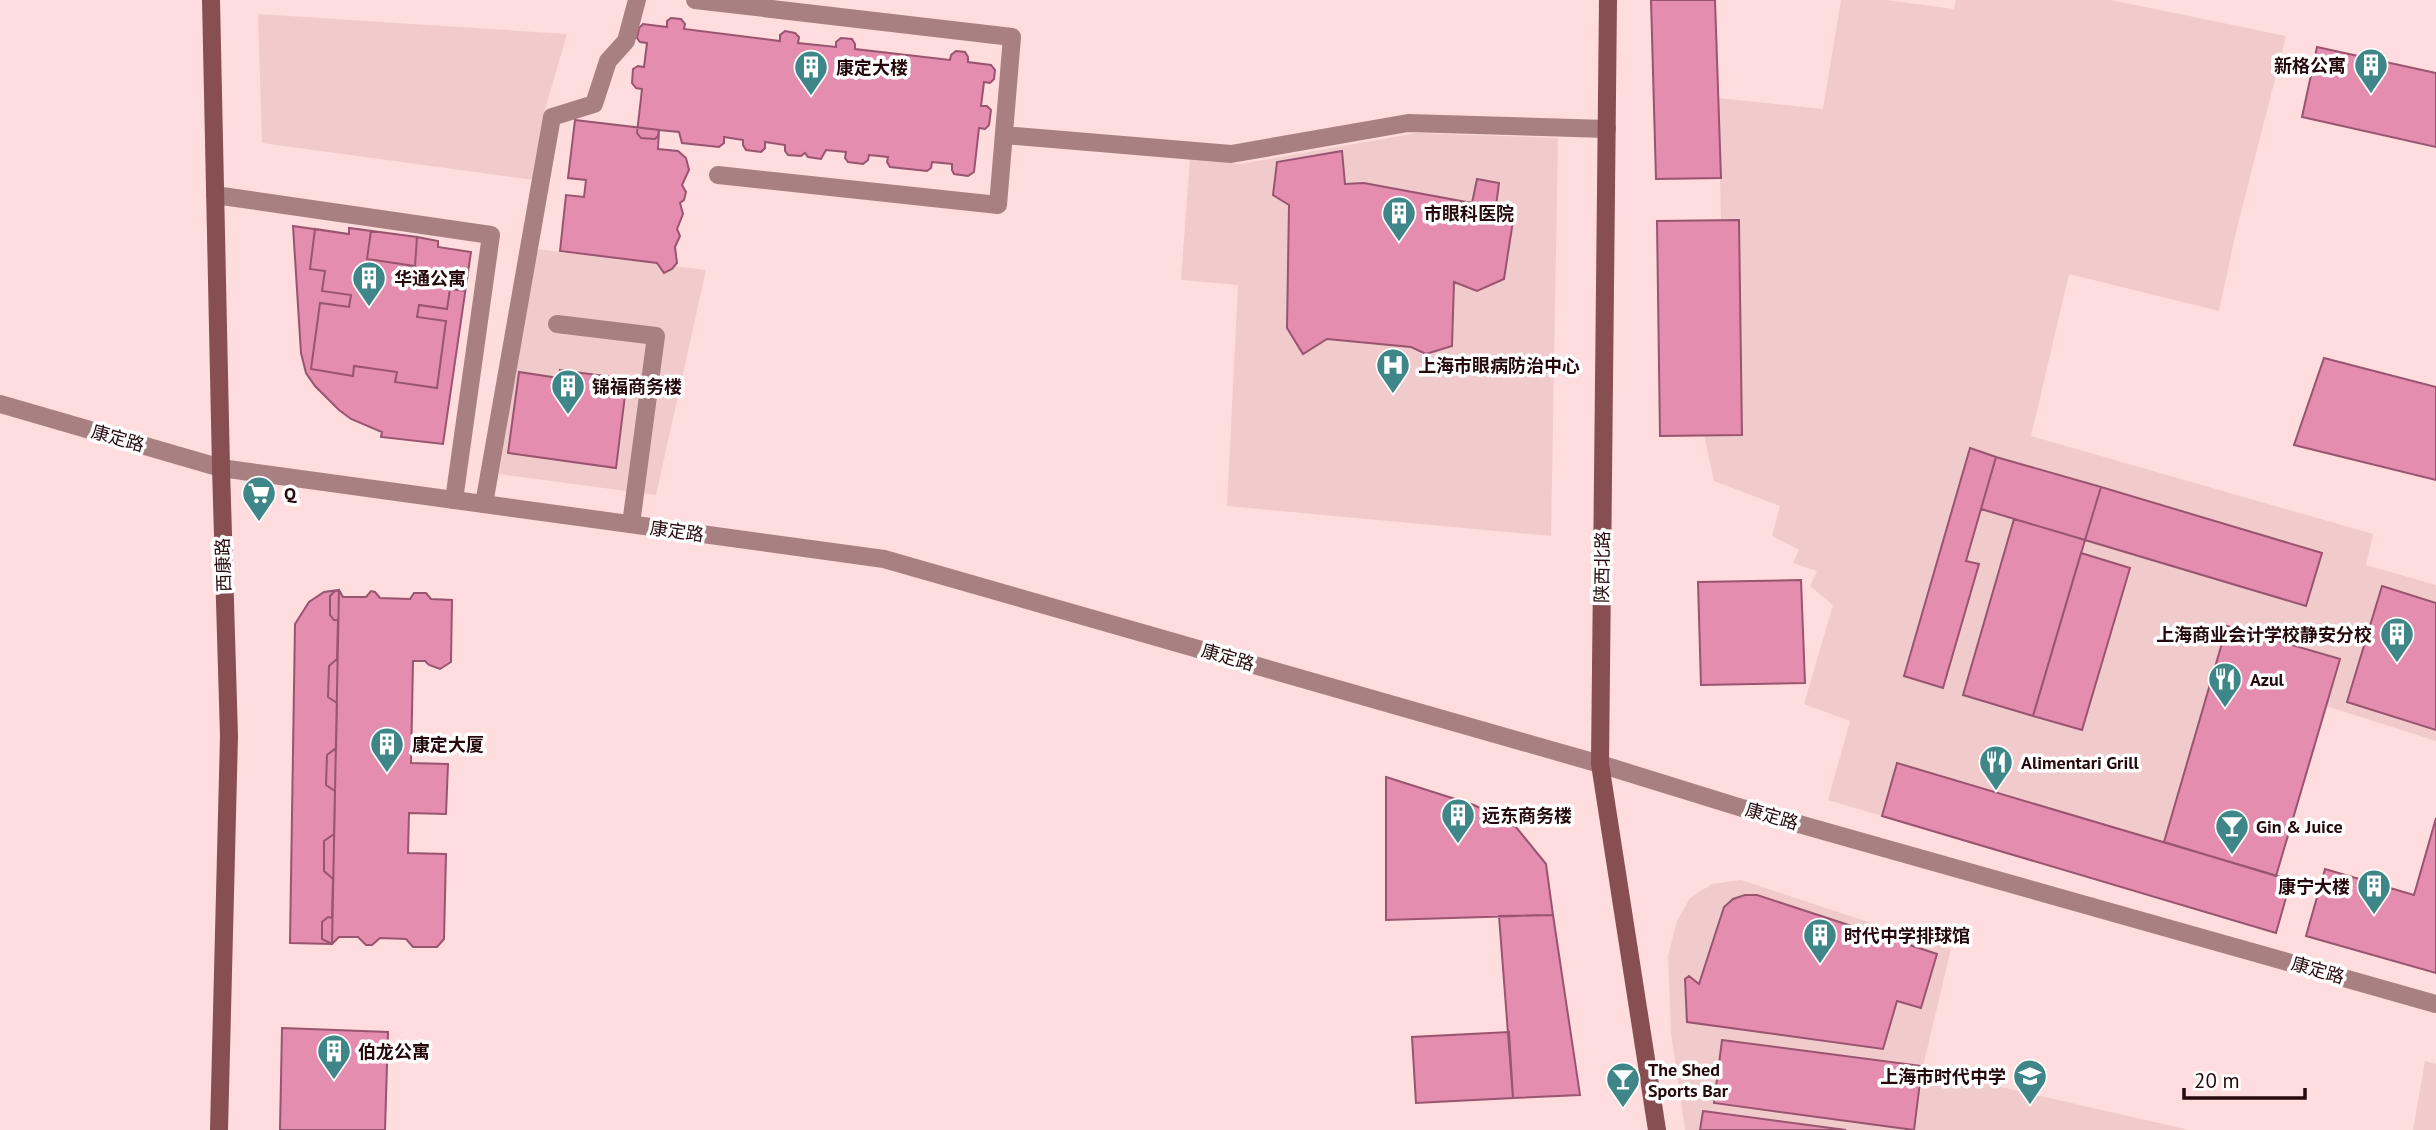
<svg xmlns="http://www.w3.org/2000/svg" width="2436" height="1130" font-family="'PT Sans','Noto Sans SC',sans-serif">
  <rect width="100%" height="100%" fill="#ffdcdd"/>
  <path fill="#f1cbcc" d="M1841 0H1886L1954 9 1956 0H2111L2286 36 2236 232 2219 311 2069 274 2031 436 2373 534 2366 565 2436 585V741L2326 706 2277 875 2291 880 2276 933 1828 800 1850 721 1804 704 1833 605 1810 586 1817 571 1793 563 1799 550 1772 536 1780 506 1714 481 1704 435 1742 434 1739 221 1721 220 1718 98 1823 109Z
    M258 14 567 34 543 116 534 180 262 143Z
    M1417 133 1558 138 1551 536 1227 506 1238 285 1181 280 1190 158 1240 164Z
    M536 249 706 270 656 495 499 474Z
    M1741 880 1951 949 1923 1066 1979 1082 2189 1130H1685L1671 1033 1668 956 1677 921 1690 898 1712 884Z
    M2425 1061 2436 1064V1130H2413Z"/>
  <path fill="#e48dae" stroke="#99546f" stroke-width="2" d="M1651 0H1715L1721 178 1656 179Z
    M671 18 681 19 685 24 684 29 780 41V35L785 31 795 33 799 37 798 43 836 47V42L841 38 852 39 855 44V49L950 60 951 55 956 51 965 52 968 57V62L991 65 995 70 994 79 990 83 984 82 981 106H987L991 110 989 125 985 129 979 128 974 172 968 176 954 174 952 170V164L932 162 931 168 927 171 890 167 887 162 888 157 869 155 868 160 863 164 848 162 845 158 846 152 826 150 821 159 808 157 805 153 801 156 788 155 785 151V145L765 142V148L761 152 746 150 743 145V140L724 137V143L719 147 682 143 679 132 659 130 658 136 655 139 641 138 637 133 642 89 636 88 632 83 633 69 638 66 644 67 647 43 640 42 637 38 639 28 643 24 667 27V21Z
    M2317 47 2436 73V147L2302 117Z
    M575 120 659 130 658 149 678 151 686 158 689 170 682 185 686 192 684 200 680 203 683 214 677 229 680 236 675 247 677 263 672 269 664 273 657 263 560 251 566 195 584 197 586 180 568 178Z
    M1342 151 1345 184 1364 183 1472 203 1477 179 1499 183 1496 206 1515 208 1504 279 1477 291 1454 282 1452 346 1426 354 1411 347 1327 339 1303 354 1287 328 1289 205 1273 195 1277 162Z
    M1739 220 1742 435 1660 436 1657 221Z
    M293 226 349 234V228L417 237 438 241V247L471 252 443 444 381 437 382 432 351 419 339 410 315 386 306 373 301 353Z
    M349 228 371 231 367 259 415 266 417 237 438 241V247L471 252 465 291 450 289 447 309 419 305 417 317 446 321 437 388 395 382 397 372 354 366 353 376 311 369 320 303 349 307 351 295 322 291 325 271 310 269 315 229 349 234Z
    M2324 358 2436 387V480L2294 445Z
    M560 370 627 379 616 468 508 453 519 372 559 378Z
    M1970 448 1996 457 1966 561 1979 564 1943 688 1904 676Z
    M1996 457 2101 487 2085 540 1981 509Z
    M2101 487 2322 553 2306 606 2085 540Z
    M2014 519 2085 540 2033 716 1963 695Z
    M2081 553 2130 568 2082 730 2033 716Z
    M1801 580 1805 683 1701 685 1698 582Z
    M2382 586 2436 603V730L2347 702Z
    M339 590 343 597H366L371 591 375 592 380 598 410 599 414 593H426L431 599 452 600 451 662 440 669 429 665 425 661H413L411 763 448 764 446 814 409 813 408 853 446 854 444 939 437 947H413L406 939 380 938 372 945H366L358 937H339L332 944 322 939V922L328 917 332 918 333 879 324 871V841L334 834 335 791 326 785 327 755 336 748 337 703 328 697 329 666 337 659 338 620H334L330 615V596L335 591Z
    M339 590 332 944 290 943 295 624 309 602 324 592Z
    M2227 626 2340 659 2276 876 2164 842Z
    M1897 763 2291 880 2276 933 1882 816Z
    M1386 777 1474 805 1516 827 1546 864 1553 915 1386 920Z
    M2436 818V973L2306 936 2325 869 2414 895Z
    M1745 895H1757L1937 954 1921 1008 1897 1001 1883 1049 1687 1022 1685 979 1689 976 1699 984 1724 907 1733 899Z
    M1553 915 1580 1095 1513 1098 1499 916Z
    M282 1028 388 1032 385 1130H280Z
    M1509 1032 1513 1098 1416 1103 1412 1037Z
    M1722 1040 1922 1066 1914 1130 1714 1103Z
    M1703 1111 1846 1130H1700Z"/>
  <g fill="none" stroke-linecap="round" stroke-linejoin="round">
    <path stroke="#a98081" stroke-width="18" d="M695 0 1012 37 998 205 718 175
      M1004 135 1231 154 1408 123 1607 129
      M215 195 491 235 454 500
      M557 324 656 336 631 524
      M484 504 552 117 594 104 608 61 626 41 637 0"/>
    <path stroke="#a98081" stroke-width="18" d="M0 404 221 468 884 559 1600 764 1742 808 2436 1004"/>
    <path stroke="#874f52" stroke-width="18" d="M211 0 221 468 229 736 219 1130
      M1608 0 1600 764 1657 1130"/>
  </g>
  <defs>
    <g id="building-pin" transform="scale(1.75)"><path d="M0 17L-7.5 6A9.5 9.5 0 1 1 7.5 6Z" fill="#3e8687" stroke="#fff"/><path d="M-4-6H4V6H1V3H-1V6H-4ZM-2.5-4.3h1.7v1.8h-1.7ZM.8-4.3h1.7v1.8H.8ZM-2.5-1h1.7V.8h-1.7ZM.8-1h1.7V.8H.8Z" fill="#fff"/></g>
    <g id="hospital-pin" transform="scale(1.75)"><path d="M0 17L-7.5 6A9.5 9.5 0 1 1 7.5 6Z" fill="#3e8687" stroke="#fff"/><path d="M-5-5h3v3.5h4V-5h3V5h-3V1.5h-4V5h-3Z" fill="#fff"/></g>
    <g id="supermarket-pin" transform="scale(1.75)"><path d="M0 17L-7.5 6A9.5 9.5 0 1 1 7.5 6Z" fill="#3e8687" stroke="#fff"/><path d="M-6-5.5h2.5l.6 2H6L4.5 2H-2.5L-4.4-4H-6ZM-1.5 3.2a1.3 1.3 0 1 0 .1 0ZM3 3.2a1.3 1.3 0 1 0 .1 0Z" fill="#fff"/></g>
    <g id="restaurant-pin" transform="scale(1.75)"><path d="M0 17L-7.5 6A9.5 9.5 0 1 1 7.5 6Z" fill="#3e8687" stroke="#fff"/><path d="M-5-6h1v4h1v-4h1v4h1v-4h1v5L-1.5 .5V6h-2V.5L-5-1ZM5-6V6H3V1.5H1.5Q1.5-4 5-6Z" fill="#fff"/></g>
    <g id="bar-pin" transform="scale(1.75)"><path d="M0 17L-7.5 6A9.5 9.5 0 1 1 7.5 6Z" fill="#3e8687" stroke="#fff"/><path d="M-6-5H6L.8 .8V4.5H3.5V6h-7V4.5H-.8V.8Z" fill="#fff"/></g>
    <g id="school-pin" transform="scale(1.75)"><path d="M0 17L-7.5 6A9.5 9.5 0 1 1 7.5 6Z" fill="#3e8687" stroke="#fff"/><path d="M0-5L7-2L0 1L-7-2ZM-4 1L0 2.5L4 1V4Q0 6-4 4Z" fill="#fff"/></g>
  </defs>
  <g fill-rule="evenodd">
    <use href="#building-pin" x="2371" y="65"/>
    <use href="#building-pin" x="811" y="67"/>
    <use href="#building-pin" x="1399" y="213"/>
    <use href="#building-pin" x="369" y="278"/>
    <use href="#hospital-pin" x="1393" y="365"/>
    <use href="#building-pin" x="568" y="386"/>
    <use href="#supermarket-pin" x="259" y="493"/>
    <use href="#building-pin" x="2397" y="634"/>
    <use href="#restaurant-pin" x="2225" y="679"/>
    <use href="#building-pin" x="387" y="744"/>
    <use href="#restaurant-pin" x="1996" y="762"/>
    <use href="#building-pin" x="1458" y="815"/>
    <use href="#bar-pin" x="2232" y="826"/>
    <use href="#building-pin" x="2374" y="886"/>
    <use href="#building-pin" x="1820" y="935"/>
    <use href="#building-pin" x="334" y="1051"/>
    <use href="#school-pin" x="2030" y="1076"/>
    <use href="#bar-pin" x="1623" y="1079"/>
  </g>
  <g text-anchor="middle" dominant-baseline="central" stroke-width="7" stroke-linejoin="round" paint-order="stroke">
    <g font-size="18" font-weight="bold" fill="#25090c" stroke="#fff" text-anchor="start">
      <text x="2346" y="65" text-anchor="end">新格公寓</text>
      <text x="836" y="67">康定大楼</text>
      <text x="1424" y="213">市眼科医院</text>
      <text x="394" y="278">华通公寓</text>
      <text x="1418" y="365">上海市眼病防治中心</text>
      <text x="592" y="386">锦福商务楼</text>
      <text x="284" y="493">Q</text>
      <text x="2372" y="634" text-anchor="end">上海商业会计学校静安分校</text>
      <text x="2250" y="679">Azul</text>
      <text x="412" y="744">康定大厦</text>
      <text x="2021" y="762">Alimentari Grill</text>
      <text x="1482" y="815">远东商务楼</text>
      <text x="2256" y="826">Gin &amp; Juice</text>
      <text x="2350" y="886" text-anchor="end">康宁大楼</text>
      <text x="1844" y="935">时代中学排球馆</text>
      <text x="358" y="1051">伯龙公寓</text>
      <text x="1648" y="1069">The Shed<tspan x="1648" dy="21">Sports Bar</tspan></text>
      <text x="2006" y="1076" text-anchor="end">上海市时代中学</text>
    </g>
    <g font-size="18" fill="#25090c" stroke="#fff">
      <text transform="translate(118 438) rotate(16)">康定路</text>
      <text transform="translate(677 531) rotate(8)">康定路</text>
      <text transform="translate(223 565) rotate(-92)">西康路</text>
      <text transform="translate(1602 567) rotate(-89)">陕西北路</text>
      <text transform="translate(1228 657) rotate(16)">康定路</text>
      <text transform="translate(1772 816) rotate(16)">康定路</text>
      <text transform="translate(2318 970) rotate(16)">康定路</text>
    </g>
  </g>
  <path d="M2184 1088v10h121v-10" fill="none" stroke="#25090c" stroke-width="3.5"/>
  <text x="2194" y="1088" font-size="21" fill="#25090c" stroke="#ffffff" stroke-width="5" paint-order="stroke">20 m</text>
</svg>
